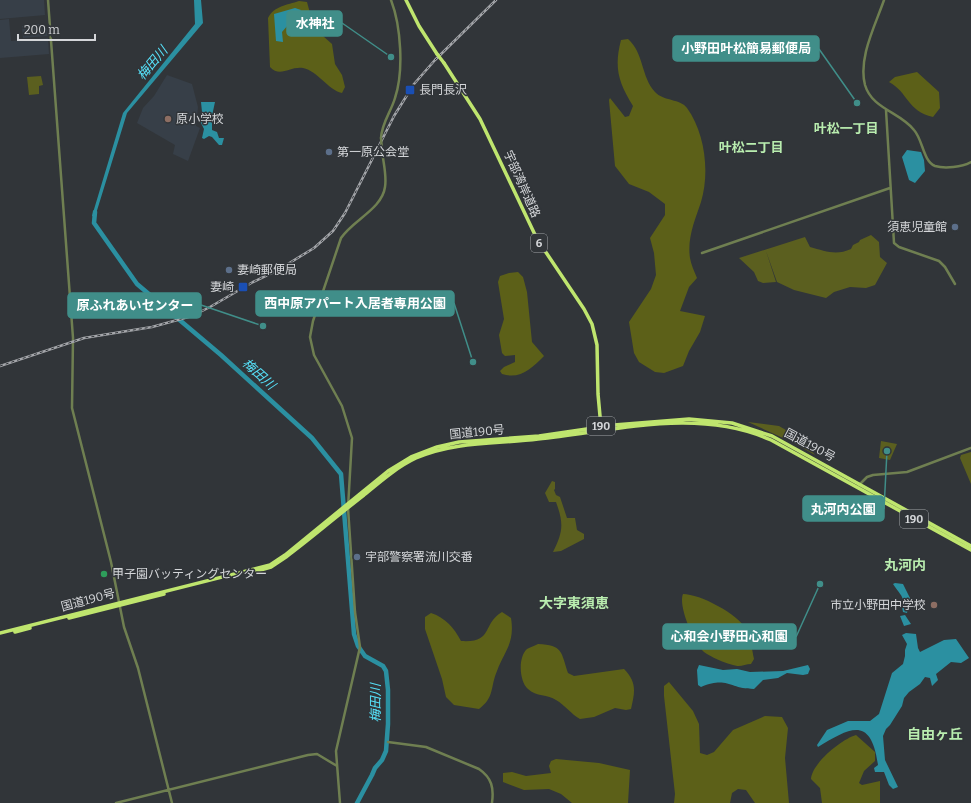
<svg xmlns="http://www.w3.org/2000/svg" width="971" height="803" font-family="Bitter,'Noto Sans JP',serif">
  <rect width="100%" height="100%" fill="#313539"/>
  <path fill="#373f48" d="M0 0H44L45 15 0 19Z
    M9 19 11 41 48 38 49 54 0 58V20Z
    M39 24 47 28 48 36 23 38 22 26Z
    M167 75 192 84 198 107 196 126 200 128 188 161 173 154 175 145 137 123 143 108 154 96Z"/>
  <path fill="#5b5f1f" d="M41 76 43 85 39 86V94L29 95 27 77Z
    M871 235 879 242 880 257 887 263 875 285 866 288 850 287 834 292 826 298 794 290 777 282 766 251 776 282 763 283 758 281 754 272 739 258 805 237 810 247C825 251 836 256 851 249L853 245 859 242 860 240Z
    M748 422 779 426 791 433 787 438H783Z
    M796 437 804 442 815 455 794 443V439Z
    M881 441 897 444 890 460 879 458Z
    M971 452V484L960 458 961 455Z
    M552 481 555 482V489L554 490 556 495 560 497 567 518H575L577 530 584 534V539L561 551 553 552C563 532 564 524 556 502H549L545 493Z"/>
  <path fill="#5c6018" d="M299 1 307 2 314 28 332 44 335 64 342 75 345 87 342 93C328 90 318 71 303 68 290 66 280 78 270 67L268 18C274 6 287 5 299 1Z
    M628 39C644 53 641 77 655 92 663 101 681 99 687 108 705 133 710 172 701 202 695 220 687 238 690 258 691 264 694 271 697 278L689 287 680 311 705 316 700 332 689 351 683 366 664 373 655 372 639 362 634 353 629 322 651 289 656 275 654 253 650 238 665 215V204L649 192 629 184 615 166 609 100 610 98 625 117 629 116 633 106C618 82 614 67 621 40Z
    M917 72 939 92 940 108 933 117C907 111 908 92 889 82L895 77Z
    M518 272 523 277 527 292 532 342 544 356C532 368 520 380 502 374L500 371 504 367 515 362V355L505 356 502 353 499 335 504 319 498 282 500 276 509 273Z
    M683 594C700 594 738 614 746 629 751 637 752 650 754 659L751 664C747 664 742 666 739 666 731 666 707 656 702 650 693 640 678 606 683 594Z
    M502 612 511 618C515 643 505 650 497 671 490 687 495 697 479 709L454 705 446 697 442 679 425 629V617L431 613C446 618 454 628 461 641 494 643 481 625 502 612Z
    M538 644C563 645 561 652 568 673L574 676 624 669C637 682 635 692 631 709L626 710 615 708 594 717 580 719C571 714 565 705 556 700 548 694 536 697 528 689 519 681 518 657 527 649 530 647 535 646 538 644Z
    M669 682 693 711 699 724 700 753 707 755 714 752 733 730 765 716 782 717 788 728 785 758 789 803H755L746 790 738 789 732 793 730 803H674L675 794 664 696V686Z
    M856 735 875 752V761L864 771 859 783 862 785 880 781V803H822L820 788 811 779C812 763 842 739 856 735Z
    M556 759 599 763 630 770 628 803H572L561 794 549 789 524 790 503 782V773L512 772 526 776 551 773 549 766 551 761Z"/>
  <path fill="#2b90a1" d="M194 0H201L203 23 127 113 95 217 92 216 123 113 195 24Z
    M295 8 301 10 282 32 283 42 276 41 274 14Z
    M201 102H215L212 116V130L217 132 219 138H224L222 145H219L212 137 209 136 204 139 202 138 204 129 199 119 202 112Z
    M907 150 921 152 924 160 925 171 915 183 909 180 902 157Z
    M895 583 903 584 910 598 907 613 903 612 902 607 904 604C903 595 898 592 893 584Z
    M905 615 911 624 904 626 900 616Z
    M906 633 916 634 918 648 920 652 944 640 956 639 969 658 961 663 951 662 936 674 938 680 932 686 930 678 925 677 920 684 909 692 904 698 902 706 890 725 886 729 883 736 885 760 898 787 893 789 889 785 884 772H875L874 768 878 765C871 716 851 727 818 747L817 745 827 730 848 721H870L879 714 892 673 903 664 905 656V650L907 644 902 635Z
    M699 665 723 670 737 669 750 672 783 671 808 665 810 669 808 674 803 675 787 673 778 678 763 680 754 689C729 689 728 676 701 687L698 685 697 670Z"/>
  <g fill="none" stroke-linecap="round" stroke-linejoin="round">
    <path stroke="#2b90a1" stroke-width="4.5" d="M95 212 94 223 137 284 221 355 312 438 341 474 354 634 358 646 365 656 383 666 386 671 388 690V724L386 751 382 760 375 768 372 775 357 803"/>
    <path stroke="#6f7f51" stroke-width="2.5" d="M48 0 73 338 72 408 111 562 124 627 138 668 172 803
      M884 0C875 26 858 58 865 85 872 109 900 112 914 130 923 140 923 161 935 166 945 169 962 167 971 162
      M886 110 894 243 899 247 939 261 945 267 955 284
      M381 138C382 122 391 112 395 98 404 71 401 26 391 0
      M702 253 890 188
      M859 485 867 477 873 475 907 472 971 448
      M388 742 426 747 479 769C492 778 494 788 492 803
      M116 803 308 755 317 754 337 766
      M340 803 336 751 360 647 355 612 348 508 352 438 342 406 314 355 310 337 313 321 341 238C353 220 382 209 385 187 387 175 383 162 382 150"/>
    <path stroke="#bfe56e" stroke-width="3.5" d="M406 0 419 26 437 54
      M444 63 480 119 537 239 584 309 592 324 597 345 598 394 601 427
      M257 571 271 567 286 557C313 537 338 515 364 495 381 481 397 467 416 458 455 441 498 444 538 439 616 431 697 407 771 440L971 550
      M69 618 164 594
      M15 632 30 628
      M0 633 270 565 285 555 388 471 411 457 437 447 459 442 539 436 614 425 689 419 732 423 772 436 971 546"/>
    <g stroke="#a4a6aa" stroke-width="2.5">
      <path id="rail" d="M0 366 84 338 152 327 192 316 210 307 253 282 278 270 314 248 333 231 345 213 394 116 414 84 435 60 496 0"/>
    </g>
    <use href="#rail" stroke="#313539" stroke-width="1" stroke-dasharray="3" stroke-linecap="butt"/>
    <path stroke="#6f7f51" stroke-width="2.5" d="M381 138 382 150"/>
    <path stroke="#bfe56e" stroke-width="3.5" d="M437 54 444 63"/>
  </g>
  <g fill="#1a4fb4" stroke="#313539" stroke-width="1.5">
    <rect x="405" y="85" width="10" height="10" rx="2"/>
    <rect x="238" y="282" width="10" height="10" rx="2"/>
  </g>
  <g fill="#8d6e63" stroke="#313539" stroke-width="1.5">
    <circle cx="168" cy="119" r="4"/>
    <circle cx="934" cy="605" r="4"/>
  </g>
  <g fill="#5c6f8a" stroke="#313539" stroke-width="1.5">
    <circle cx="329" cy="152" r="4"/>
    <circle cx="955" cy="227" r="4"/>
    <circle cx="229" cy="270" r="4"/>
    <circle cx="357" cy="557" r="4"/>
  </g>
  <circle fill="#2e9e5b" stroke="#313539" stroke-width="1.5" cx="104" cy="574" r="4"/>
  <g text-anchor="middle" dominant-baseline="central" stroke-width="3" stroke-linejoin="round" paint-order="stroke">
    <g fill="#313539" stroke="#a3a6a9" stroke-width="1">
      <rect x="531" y="234" width="16" height="18" rx="3"/>
      <rect x="587" y="417" width="28" height="18" rx="3"/>
      <rect x="900" y="510" width="28" height="18" rx="3"/>
    </g>
    <g font-size="11" font-weight="bold" fill="#d4d6d9">
      <text x="539" y="243">6</text>
      <text x="601" y="426">190</text>
      <text x="914" y="519">190</text>
    </g>
    <g font-size="12" fill="#d4d6d9" stroke="#313539" text-anchor="start">
      <text x="419" y="90">長門長沢</text>
      <text x="176" y="119">原小学校</text>
      <text x="337" y="152">第一原公会堂</text>
      <text x="947" y="227" text-anchor="end">須恵児童館</text>
      <text x="237" y="270">妻崎郵便局</text>
      <text x="234" y="287" text-anchor="end">妻崎</text>
      <text x="365" y="557">宇部警察署流川交番</text>
      <text x="112" y="574">甲子園バッティングセンター</text>
      <text x="926" y="605" text-anchor="end">市立小野田中学校</text>
    </g>
    <g font-size="12" fill="#d4d6d9" stroke="#313539">
      <text transform="translate(522 184) rotate(66)">宇部湾岸道路</text>
      <text transform="translate(477 432) rotate(-5)">国道190号</text>
      <text transform="translate(810 445) rotate(28)">国道190号</text>
      <text transform="translate(88 600) rotate(-15)">国道190号</text>
    </g>
    <g font-size="13" font-style="italic" fill="#56e1f9" stroke="#313539">
      <text transform="translate(152 63) rotate(-50)">梅田川</text>
      <text transform="translate(259 374) rotate(42)">梅田川</text>
      <text transform="translate(375 703) rotate(-90)">梅田川</text>
    </g>
    <g font-size="13" font-weight="bold" fill="#b9edaf" stroke="#313539">
      <text x="846" y="128">叶松一丁目</text>
      <text x="751" y="147">叶松二丁目</text>
    </g>
    <g font-size="14" font-weight="bold" fill="#b9edaf" stroke="#313539">
      <text x="905" y="565">丸河内</text>
      <text x="574" y="603">大字東須恵</text>
      <text x="935" y="734">自由ヶ丘</text>
    </g>
  </g>
  <path fill="none" stroke="#408e89" stroke-width="1.5" d="M391 57L342 23M857 103L819 49M473 362L454 303M263 326L201 305M887 451L884 509M820 584L796 637"/>
  <g fill="#408e89" stroke="#313539" stroke-width="1.5">
    <circle cx="391" cy="57" r="4"/>
    <circle cx="857" cy="103" r="4"/>
    <circle cx="473" cy="362" r="4"/>
    <circle cx="263" cy="326" r="4"/>
    <circle cx="887" cy="451" r="4"/>
    <circle cx="820" cy="584" r="4"/>
  </g>
  <g fill="#408e89" stroke="#408e89" stroke-width="1.5">
    <rect x="287" y="11" width="55" height="25" rx="4"/>
    <rect x="673" y="36" width="146" height="25" rx="4"/>
    <rect x="256" y="291" width="198" height="25" rx="4"/>
    <rect x="68" y="293" width="133" height="25" rx="4"/>
    <rect x="803" y="496" width="81" height="25" rx="4"/>
    <rect x="663" y="624" width="133" height="25" rx="4"/>
  </g>
  <g font-size="13" text-anchor="middle" font-weight="bold" fill="#fff">
    <text x="315" y="28">水神社</text>
    <text x="746" y="53">小野田叶松簡易郵便局</text>
    <text x="355" y="308">西中原アパート入居者専用公園</text>
    <text x="135" y="310">原ふれあいセンター</text>
    <text x="843" y="514">丸河内公園</text>
    <text x="729" y="641">心和会小野田心和園</text>
  </g>
  <path d="M18 34v6h77v-6" fill="none" stroke="#d4d6d9" stroke-width="2"/>
  <text x="24" y="34" font-size="12" fill="#d4d6d9" stroke="#313539" stroke-width="3" paint-order="stroke">200 m</text>
</svg>
